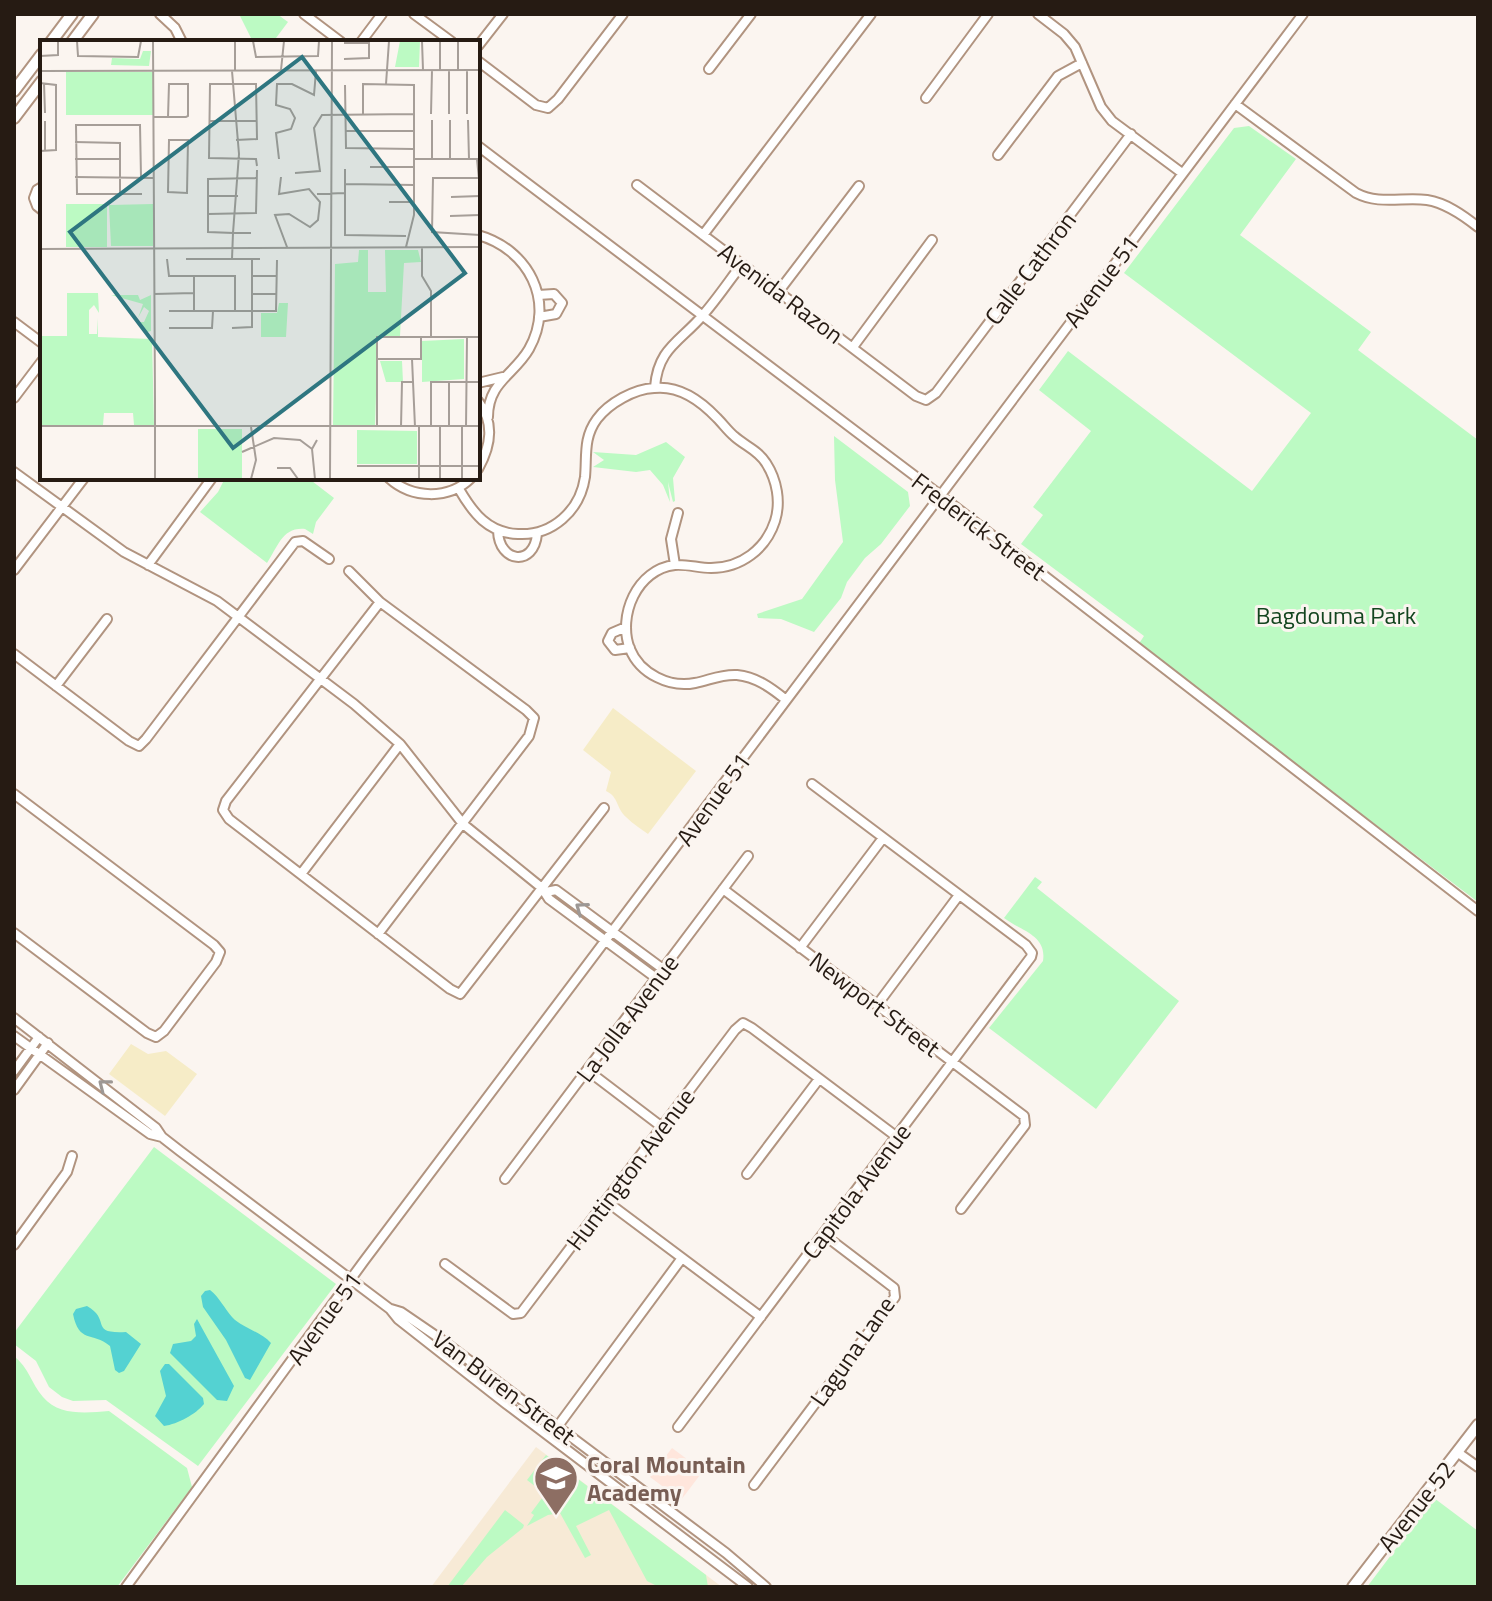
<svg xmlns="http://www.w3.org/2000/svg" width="1492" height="1601" font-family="'Titillium Web',sans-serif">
  <rect width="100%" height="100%" fill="#fbf5f0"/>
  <path fill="#ffe6dc" d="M672 1448 703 1471 681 1500 650 1477Z"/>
  <path fill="#f7ead6" d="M536 1447 722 1587H431Z"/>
  <path fill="#bcfac3" d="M239 14H277L288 22 273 42H253Z
    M1249 126 1296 159 1240 235 1371 332 1358 350 1478 440V902L1138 645 1144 636 1021 544 1043 515 1033 507 1091 431 1039 390 1068 351 1252 491 1311 413 1124 273 1234 128Z
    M834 436 908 492 910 506 881 544 865 558 847 582 841 598 814 632 781 619 758 618 757 614 802 599 843 542 835 480Z
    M666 442 685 457 673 478 675 501 673 502 668 482 670 502 663 485 650 470 636 472 593 467 604 460 593 452 636 455Z
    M225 478H308L334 498 316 522 313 534 305 529C282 527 278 547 267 563L200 512 218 492Z
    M1035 877 1042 882 1037 888 1179 1001 1096 1109 989 1028 1043 961C1047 935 1021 931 1004 918Z
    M154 1147 336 1284 198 1466 106 1400 73 1401 62 1397 49 1387 36 1361 14 1344V1333Z
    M14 1356C29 1368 31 1383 43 1397 59 1416 86 1413 109 1411L187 1468 192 1487 117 1587H14Z
    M546 1455 706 1575 708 1587H659L647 1581 609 1510 576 1526 591 1555 585 1558 560 1513 548 1515 527 1526 534 1515 531 1513 545 1494 527 1480Z
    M1434 1498 1478 1531V1587H1367Z
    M505 1510 524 1525 523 1528 487 1557 461 1587H447Z"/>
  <path fill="#f6ecc7" d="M613 708 696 771 648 834C641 829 633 824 626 817 616 808 619 797 606 791L611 772 583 750Z
    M131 1044 148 1054 166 1051 197 1074 165 1116 109 1074Z"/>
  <path fill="#54d2d2" d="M210 1290C220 1298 224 1308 232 1317 242 1328 260 1331 271 1343L250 1380 245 1378 226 1340 203 1307 201 1296 205 1291Z
    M87 1306C112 1320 88 1334 126 1332L141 1344 124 1371 119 1373 115 1370 110 1346C92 1331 79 1344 73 1314L76 1309Z
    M197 1319 234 1386 227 1401 217 1400 170 1353 173 1344 191 1341 196 1336 194 1324Z
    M165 1364H169L203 1398 204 1404C196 1414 178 1424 164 1426L155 1416 166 1396 160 1371Z"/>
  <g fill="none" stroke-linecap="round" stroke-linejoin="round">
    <g stroke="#b19480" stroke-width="12">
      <path id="minor" d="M160 14 175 28 182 42
        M304 14 341 42
        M414 14 452 42
        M1038 14 1064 34 1075 47 1101 107 1112 121 1182 173
        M361 42 382 14
        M478 46 503 14
        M478 61 536 105 548 108 558 99 623 14
        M709 69 751 14
        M926 98 988 14
        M1235 104 1356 193C1379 205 1402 197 1427 200 1446 203 1463 215 1478 227
        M478 146 940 495 1478 911
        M998 155 1058 76 1082 63
        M637 185 916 396 926 400 936 393 1131 134
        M42 187 37 190 34 198 37 206 42 210
        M478 235C528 249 556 301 529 349 514 375 488 382 488 417
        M703 235 871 14
        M779 291 859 186
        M538 295 554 294 562 303 556 314 539 317
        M14 322 42 343
        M853 347 932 240
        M478 383 503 377
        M655 387C658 348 680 342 703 315 717 299 729 281 742 264
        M14 398 42 361
        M478 401C495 423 491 446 478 469
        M14 472 124 552 217 601 354 704 400 744 463 824 542 888 604 808
        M389 478C412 499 449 500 471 478
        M459 489C473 513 488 533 518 534 552 536 580 511 585 477 587 456 583 438 597 419 609 403 634 389 654 388 680 385 701 401 717 418 723 424 728 431 734 436 745 446 758 450 766 463 777 480 781 502 775 521 766 549 741 568 711 568 699 568 687 564 675 565 637 569 617 616 630 649 640 674 670 688 695 683 710 680 721 674 737 675 756 677 770 687 785 699
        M498 531C499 563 534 567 537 534
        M148 565 212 478
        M675 565 671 539 678 513
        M14 570 84 478
        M349 571 380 602 526 710 534 718 529 736 378 934
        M380 602 226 801 223 810 229 819 450 989 460 994 542 888 549 899 656 978
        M626 627 612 633 608 641 615 650 630 648
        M14 654 129 741 139 746 146 739 295 542 303 541 329 559
        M56 686 107 619
        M14 794 214 945 220 952 216 962 164 1031 156 1037 147 1033 14 933
        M301 874 400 744
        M723 889 1024 1116 1025 1125 961 1209
        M546 892 556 890 663 969
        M800 948 883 838
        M877 1005 959 895
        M14 1018 156 1128 162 1137
        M14 1036 150 1134 162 1137 180 1151 390 1309 398 1319 505 1403 748 1587
        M587 1070 662 1127
        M14 1071 39 1037
        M14 1090 48 1043
        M747 1174 819 1079
        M505 1179 748 856
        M606 1201 761 1317
        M14 1245 67 1172 72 1156
        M445 1264 513 1314 521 1313 735 1030 743 1023 752 1028 897 1137
        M391 1309 401 1312 442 1340 726 1553 766 1587
        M678 1427 1031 957 1032 953 1026 945 812 784
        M555 1430 682 1258
        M1457 1452 1478 1467
        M754 1485 895 1297 894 1288 823 1234
        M126 1587 364 1261 1303 14"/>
    </g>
    <g stroke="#b19480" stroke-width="14">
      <path id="major" d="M51 42 72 14
        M72 42 93 14
        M14 91 42 54
        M14 118 42 81
        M1353 1587 1478 1425"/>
    </g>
    <use href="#minor" stroke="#fff" stroke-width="8"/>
    <use href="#major" stroke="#fff" stroke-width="10"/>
  </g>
  <defs><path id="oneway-chevron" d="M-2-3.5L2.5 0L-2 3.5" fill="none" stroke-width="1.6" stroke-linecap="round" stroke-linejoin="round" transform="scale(2)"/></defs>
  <g stroke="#9d9895">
    <use href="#oneway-chevron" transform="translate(581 908) rotate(-144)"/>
    <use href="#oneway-chevron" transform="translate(104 1085) rotate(-142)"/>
  </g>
  <defs>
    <g id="school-pin" transform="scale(2.3)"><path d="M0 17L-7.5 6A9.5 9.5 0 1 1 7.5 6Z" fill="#8d6e63" stroke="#fbf5f0"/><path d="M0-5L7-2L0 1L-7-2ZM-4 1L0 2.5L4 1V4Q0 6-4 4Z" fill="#fff"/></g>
  </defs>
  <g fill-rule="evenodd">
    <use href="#school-pin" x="556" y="1478"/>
  </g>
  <g text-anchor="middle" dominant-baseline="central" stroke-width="6" stroke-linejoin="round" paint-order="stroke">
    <g font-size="24" fill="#261b13" stroke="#fbf5f0">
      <text transform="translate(1030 268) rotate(-53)">Calle Cathron</text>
      <text transform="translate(1101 281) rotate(-53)">Avenue 51</text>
      <text transform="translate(781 293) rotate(37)">Avenida Razon</text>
      <text transform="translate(979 526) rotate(37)">Frederick Street</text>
      <text transform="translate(713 799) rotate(-54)">Avenue 51</text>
      <text transform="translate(875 1004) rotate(37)">Newport Street</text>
      <text transform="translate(627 1018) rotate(-53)">La Jolla Avenue</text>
      <text transform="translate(630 1169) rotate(-53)">Huntington Avenue</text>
      <text transform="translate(856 1191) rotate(-53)">Capitola Avenue</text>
      <text transform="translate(324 1318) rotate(-54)">Avenue 51</text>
      <text transform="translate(852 1351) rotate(-55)">Laguna Lane</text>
      <text transform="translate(504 1387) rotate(37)">Van Buren Street</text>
      <text transform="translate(1416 1506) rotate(-52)">Avenue 52</text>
    </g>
    <g font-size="24" fill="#13451f" stroke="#fbf5f0">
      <text x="1336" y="615">Bagdouma Park</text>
    </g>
    <g font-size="24" font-weight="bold" fill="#785e54" stroke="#fbf5f0" text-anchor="start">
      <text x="587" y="1464">Coral Mountain<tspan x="587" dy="28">Academy</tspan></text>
    </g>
  </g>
  <g transform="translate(40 40)">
    <rect width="440" height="440" fill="#fbf5f0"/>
    <path d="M360 1H380L379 27H355ZM103 11H111L109 26 71 25 72 18 100 19ZM26 32H113V75H26ZM26 164H67V207H26ZM113 164V206H71L69 165ZM319 210H328V252H346L345 210H378L381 222 364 223 360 296H338L335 385H293L295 224 318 222ZM27 253H58L59 273 54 265 49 270V294H57L58 278V297L112 299 114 385H94L93 373H64L63 385H0V296H27ZM71 255H98L100 260 111 255V291L104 293 98 282H104L109 271 104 267 98 278 103 264ZM239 263H248L246 297H221V273H237ZM424 299V339L382 342V301ZM340 321H362L363 342H346ZM158 389H202V439H158ZM317 390 377 391V424H317Z" fill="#bcfac3"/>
    <path fill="none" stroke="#a69e98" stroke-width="2" d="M37 1 38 16 98 17 101 1M113 1 115 359M195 1V30M213 1 216 17 278 16 279 1M382 1 383 30M400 1V30M418 1V30M304 3H329M0 16 18 15V1M304 19 329 18V1M241 30 244 1M0 31 440 30M192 31 199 114 193 193H211M0 43 16 45V110L0 111M4 43 5 73M346 44 349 1M305 45 306 108 373 109M323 74V44L374 45V175L366 207M391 74 392 30M409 74V30M427 74V30M113 77H146L148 76V44H129L128 77M392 80V119M428 80 429 119M5 81V110M169 81H217M305 91H374M129 100H148L147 153 128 152ZM196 100 217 99 216 44H170L169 118 216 119 217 126M35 102 80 103V155M35 119H80M239 119 236 93 251 89 255 78 250 69 236 65 237 44H252L274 55 276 31M374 119H440M410 119V80M437 119 440 150M330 127H374M305 129V195L366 196M255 133 280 131 274 88 282 75 374 74M35 137 113 138M101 137 100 85H36L37 154H102M241 137 239 154 269 149 280 162 278 180 270 187 249 174 235 175 247 207M438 138H393L392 192 440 195M305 144 374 145M277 154 305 153M168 156H198M411 157 440 156M349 162H374M168 174 216 173 217 130M410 176 440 175M382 207V236L391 251V297M0 209 440 207M127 219 129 236H195V271M146 219H220M192 219 193 193 168 192V139L216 138M154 236V271M212 236H237M114 254 154 253M212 254H237M129 271H236L237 220M129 288H172L173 271M192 288 212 287V219M338 319H381V297M372 319 375 387M0 386H440M391 386V342H440M400 386V439M409 386V342M211 387 216 420 211 439M337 387V297H440M361 387 362 342H374M379 387V439M422 387V439M426 387 427 297M202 412 234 398 260 400 272 409M317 426H440M237 428H250L258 439M115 439V358M275 439 272 409 277 400M290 439 292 1"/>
    <path fill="#2e7680" fill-opacity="0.15" stroke="#2e7680" stroke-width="4" d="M262 17 425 233 193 408 30 192Z"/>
    <rect width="440" height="440" fill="none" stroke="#261b13" stroke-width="4"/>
  </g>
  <rect width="1492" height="1601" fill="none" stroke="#261b13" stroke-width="32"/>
</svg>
